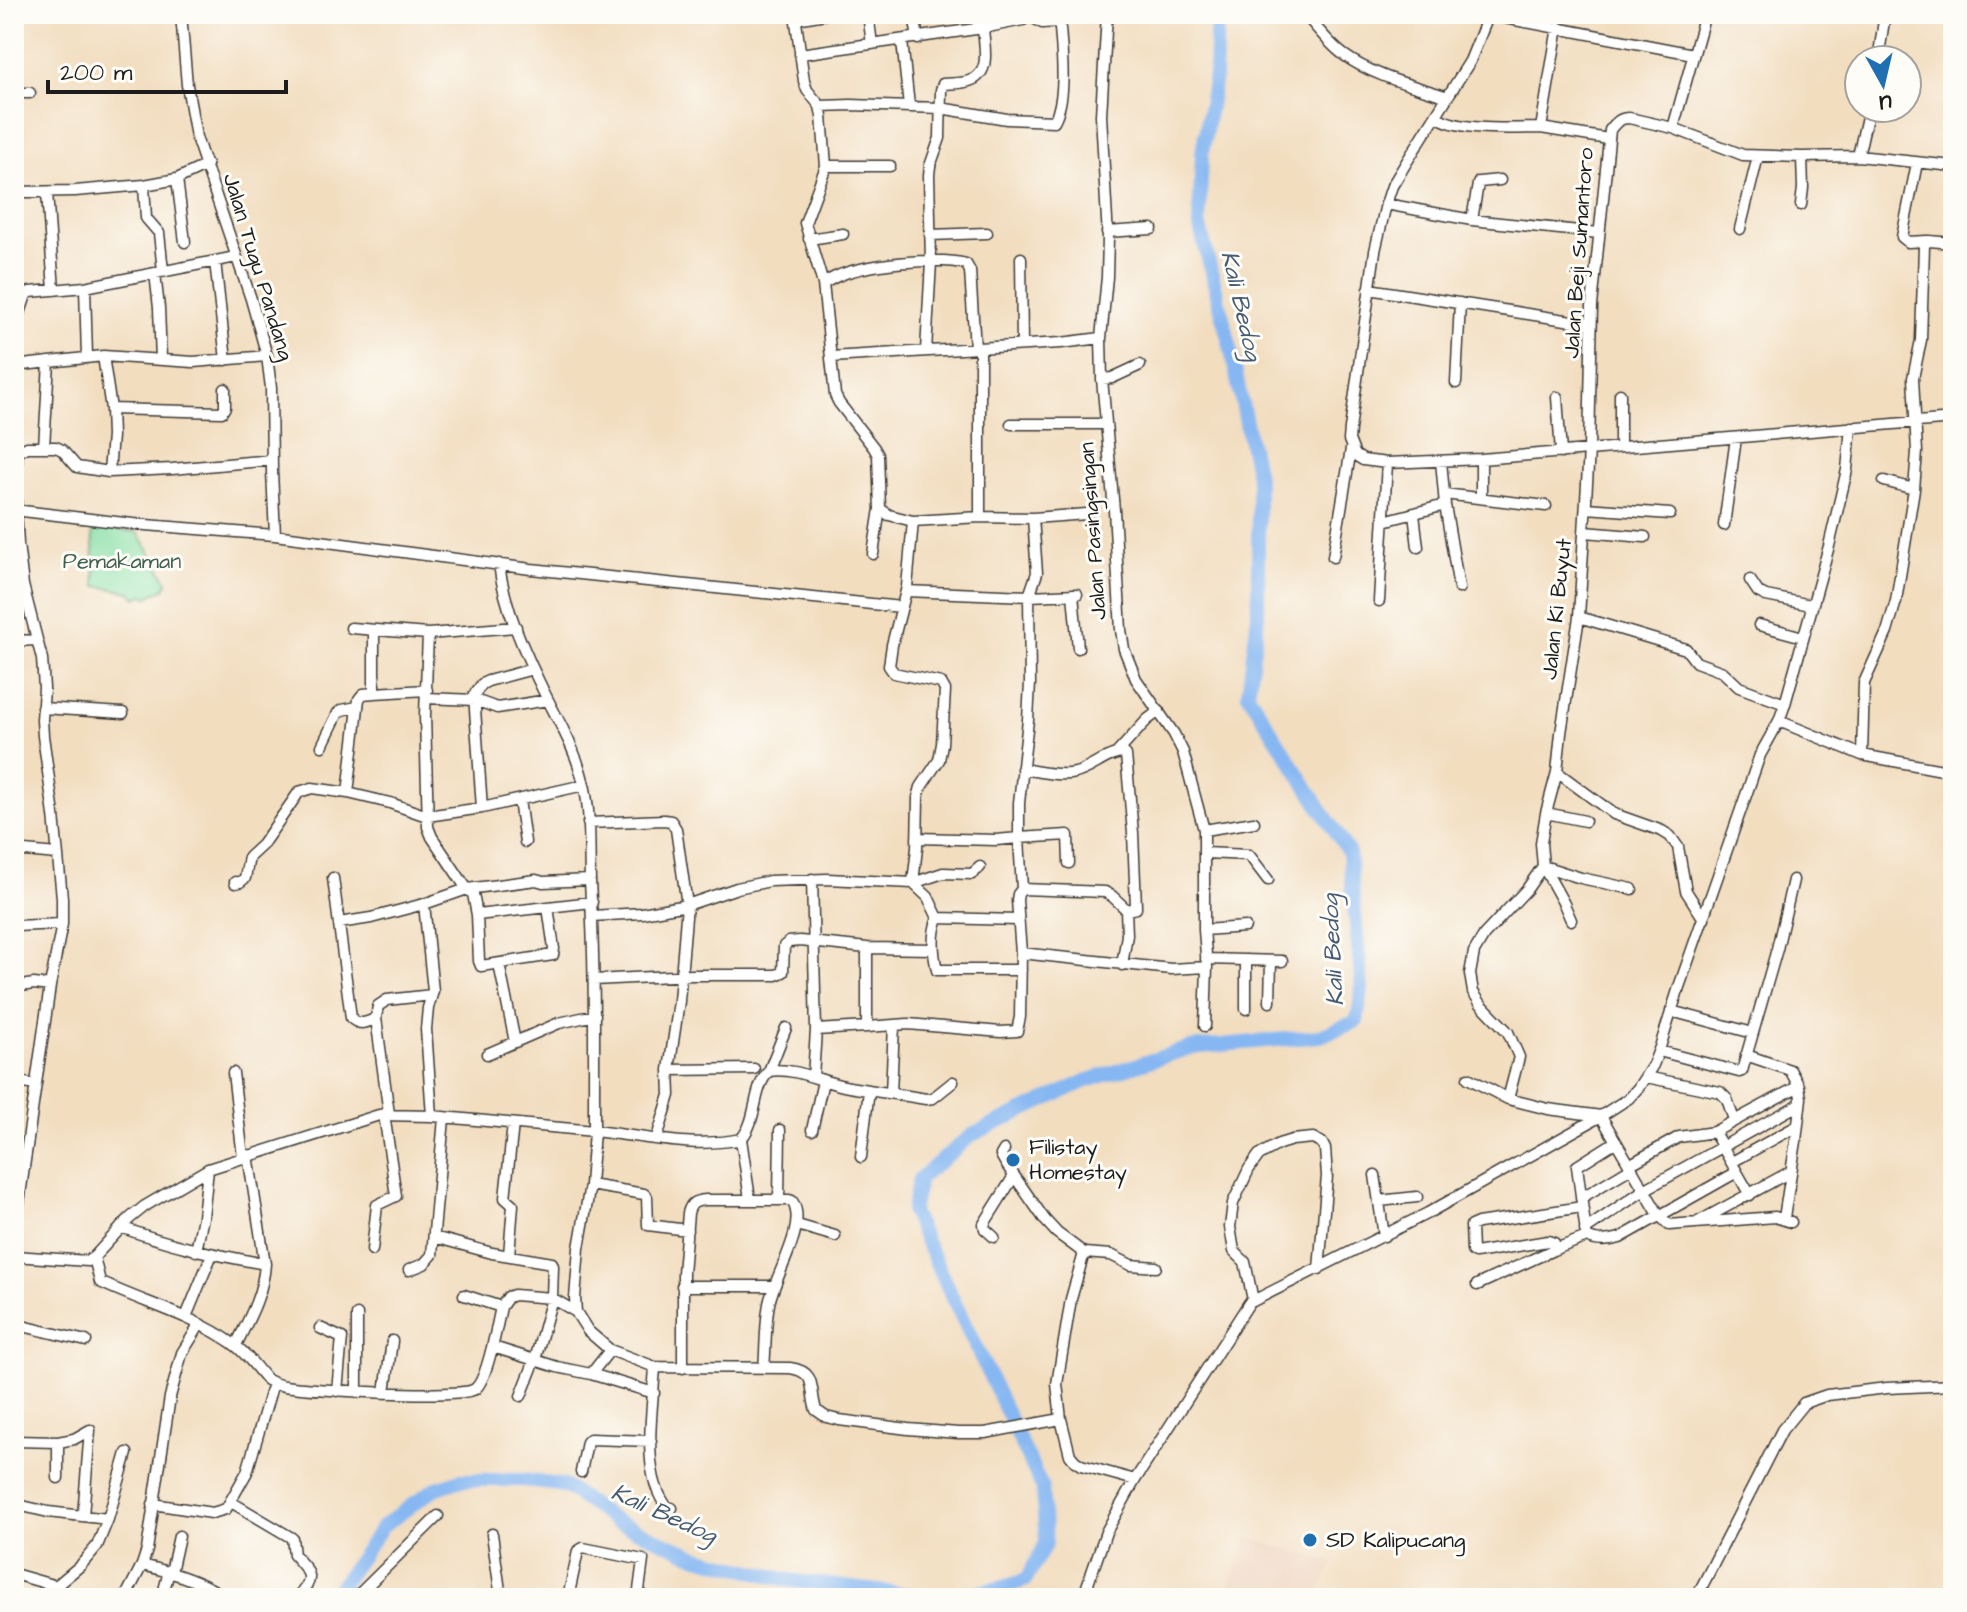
<svg xmlns="http://www.w3.org/2000/svg" width="1967" height="1612" font-family="'Architects Daughter',sans-serif">
  <rect width="100%" height="100%" fill="#fdfcf7"/>
  <filter id="ink" filterUnits="userSpaceOnUse"><feTurbulence type="fractalNoise" baseFrequency=".0125" numOctaves="2"/><feDisplacementMap in="SourceGraphic" scale="16" xChannelSelector="R" yChannelSelector="G"/><feConvolveMatrix kernelMatrix="1 2 1 2 8 2 1 2 1" color-interpolation-filters="sRGB"/></filter>
  <filter id="wash" filterUnits="userSpaceOnUse"><feTurbulence type="fractalNoise" baseFrequency=".006" numOctaves="4" result="noise"/><feDisplacementMap in="SourceGraphic" scale="32" xChannelSelector="R" yChannelSelector="G"/><feGaussianBlur stdDeviation="1.8" result="paint"/><feColorMatrix in="noise" values="0 0 0 0 0 0 0 0 0 0 0 0 0 0 0 0 0 1.4 0 .05"/><feComposite in="paint" operator="in"/></filter>
  <g filter="url(#wash)">
    <rect width="100%" height="100%" fill="#f2ddbf"/>
    <path fill="#eed1ba" d="M1248 1538 1334 1562 1315 1598H1224Z"/>
    <path fill="#86dfa4" stroke="#517e60" stroke-width="2" d="M92 528 138 532 167 581 166 588 148 597 143 595 136 598 131 592 96 586Z"/>
    <g fill="none" stroke-linecap="round" stroke-linejoin="round">
      <path stroke="#86b7f2" stroke-width="14" d="M332 1598 382 1527 434 1489 461 1480H524L565 1486 613 1520 698 1557 787 1580 935 1598
        M944 1598 1001 1588 1026 1580 1046 1543 1042 1487 912 1212 919 1179 972 1135 1086 1081 1190 1048 1320 1036 1357 1021 1362 990 1349 853 1248 694 1258 615V481L1230 345 1199 223 1202 153 1215 76 1217 14"/>
    </g>
  </g>
  <g filter="url(#ink)">
    <g fill="none" stroke-linecap="round" stroke-linejoin="round">
      <g stroke="#3c3934" stroke-width="13">
        <path id="minor" d="M181 14 187 85 196 137 251 299 267 356 271 388 272 471 275 535
          M795 14 804 81 807 90 820 106 822 116 826 166 805 223 823 284 835 395 839 403 874 448 878 455 880 509 889 515 913 521 907 587 892 645 889 666 894 673 941 683 945 690 942 744 939 760 921 787 918 798 917 848 913 883
          M868 14 872 44
          M914 14 918 39
          M977 14 978 29
          M1107 14 1101 115 1108 238 1107 277 1101 338 1102 379 1114 510 1121 630 1124 649 1136 679 1174 734 1183 752 1204 830V930L1207 967 1205 1026
          M1305 14C1317 28 1329 44 1344 55 1372 76 1415 86 1448 97
          M1489 14 1470 61 1406 163 1392 186 1386 204 1375 251 1350 429 1349 440 1355 455 1363 460 1387 463 1481 459 1953 419
          M1489 15 1693 54
          M796 19 825 14
          M902 41 909 106
          M800 54 983 28 1023 20 1031 14
          M1878 60 1885 14
          M14 93H30
          M1907 93H1911
          M820 106 851 105 940 108 1007 119 1054 121C1067 98 1062 54 1060 28L1058 22 1042 23 1030 16
          M1436 116C1459 132 1513 128 1541 128L1558 27
          M1541 128 1608 139
          M1673 128 1705 14
          M1858 156 1869 108
          M1917 163 1902 237 1908 242 1927 241
          M826 166H890
          M177 179 185 242
          M144 185 146 218 159 233 163 271
          M14 192 75 191 144 185 177 179 207 165
          M47 192 54 290
          M1386 204 1472 220 1599 233
          M1801 205 1803 188 1802 157
          M1472 220 1478 184 1479 182 1500 180
          M1740 229 1758 156
          M1107 232 1152 229
          M930 235 987 233
          M809 239 843 234
          M1021 258 1022 345
          M215 261 226 360
          M155 273 159 308 161 359
          M823 284C828 281 834 277 840 275 868 264 938 256 966 264L970 271 975 348
          M85 287 87 357
          M1369 289 1591 324
          M14 319 19 316 26 295 30 292 85 287 236 257
          M926 351 931 262 929 175 930 166 940 138 941 90 943 84C951 83 961 84 969 81 992 74 984 46 983 28
          M103 356 111 409 112 436 109 472
          M831 357 1061 343 1101 338
          M14 366 103 356 193 362 267 356
          M1102 379 1112 378 1140 365
          M1456 383 1460 303
          M1620 394V447
          M1557 397 1561 453
          M111 409 222 412 225 407V389
          M1011 424H1105
          M44 447 49 362
          M1441 461 1445 505 1459 588
          M1884 481 1914 489
          M1444 494 1546 506
          M1481 497V459
          M1586 508 1670 514
          M14 510 133 524 275 535 531 569 901 607
          M1414 514 1418 547
          M980 517 1033 518 1087 514
          M913 521 980 517V348
          M1384 521 1445 505
          M1724 525 1736 438
          M1585 532 1645 537
          M873 554 880 509
          M1333 557 1351 449
          M1750 580 1758 592 1766 596 1811 605
          M906 591 1029 596 1077 594
          M1073 594 1078 648
          M1379 601 1387 463
          M1579 617 1686 649 1696 662 1723 672 1739 687 1785 704
          M1759 625 1803 637
          M516 627 428 634 425 715 428 827 432 837 467 889 473 894 477 915 479 961 481 966 553 955 554 949 548 907
          M351 628 428 634
          M14 641 37 640
          M374 693 427 690
          M426 698 475 700 497 708 548 700
          M42 708 123 713
          M1779 721 1862 755 1953 772
          M322 746 338 713 342 710 357 707
          M1117 753 1147 720 1159 711
          M1862 755 1864 683 1887 632 1896 601 1914 489 1917 452 1913 378 1921 340 1924 246 1927 241H1929L1953 243
          M1022 769C1037 771 1061 777 1075 773 1092 769 1107 753 1124 753L1126 755 1133 833 1136 906V908L1127 910 1112 896 1105 892 1022 889
          M1557 772 1614 814 1662 831 1670 836 1678 847 1686 891 1704 919
          M348 793 359 699 363 694 374 693V630
          M519 800 525 842
          M482 808 474 695 482 684 488 681 533 669
          M1546 813 1585 821
          M588 823 664 820 671 821 676 829 687 905 679 1001 669 1070 670 1095 657 1138
          M1204 830 1254 822
          M917 838 996 840 1019 838V803L1028 720 1030 683 1029 596 1037 573 1033 518
          M14 850 57 854
          M1205 853 1249 855 1268 880
          M1543 866 1581 878 1632 889
          M333 878 351 1018C359 1026 367 1023 376 1018
          M812 879 816 1030 813 1077
          M235 882V883L240 882 245 878 249 857 262 845 299 792 312 788 348 793 390 803 427 816 482 808 584 785
          M913 883 928 897 938 918 1018 920
          M424 904 433 991 428 1008 426 1029 432 1116
          M477 915 592 902
          M592 916 642 913 687 905 737 888 770 881 827 879 913 883 943 873 972 874 980 867
          M938 918C931 935 933 953 937 970H1021
          M1571 920 1564 904 1543 866 1541 843 1546 813 1557 772 1561 733 1579 617 1589 450 1592 306 1610 130C1616 122 1620 118 1629 118L1673 128 1743 155 1802 157 1858 156 1953 166
          M339 923 371 918 424 904 467 889 536 880 543 882 590 880
          M14 926 62 924
          M1204 930 1245 927
          M1021 953 1171 969 1207 967
          M1206 959 1282 961
          M1246 960V1009
          M499 964 515 1042
          M1122 965 1127 935 1126 909
          M594 980 691 975H776L783 972 784 946 789 942 800 941 867 948 933 949
          M14 987 34 984 50 986
          M1270 1002 1271 961
          M1671 1011 1753 1033
          M867 1027 894 1025
          M816 1030 867 1027V948
          M1659 1051 1739 1072 1742 1071 1777 949 1793 880
          M487 1054 559 1023 595 1015
          M1746 1055 1790 1070 1799 1086 1801 1098 1796 1141 1784 1218
          M669 1070 754 1069
          M769 1071 786 1028
          M233 1073 243 1157
          M1646 1077 1720 1092 1727 1099 1734 1120
          M1468 1078 1508 1099 1548 1109 1601 1116 1659 1215 1669 1225 1775 1217 1791 1222
          M14 1081 35 1085
          M953 1082 933 1098 926 1099C898 1094 871 1091 844 1086 819 1081 795 1067 769 1071 752 1089 758 1121 741 1139 695 1149 641 1136 594 1131L590 1185 579 1248 575 1298 576 1312 588 1331 610 1350 655 1367 790 1368C818 1372 809 1389 816 1410L826 1417 839 1420 908 1429 958 1433H985L1061 1419
          M891 1093 894 1025 908 1024 1001 1032 1017 1031 1020 1017 1021 953 1017 900 1018 894 1022 889 1019 838 1068 835 1069 863
          M1508 1099 1519 1057 1508 1032 1481 1004 1473 992 1470 974 1474 952 1484 935 1527 889 1543 866
          M389 1114 376 1018 378 1006 387 1000 432 995
          M812 1130 823 1081
          M1714 1132 1750 1195
          M741 1139 750 1199
          M1615 1142 1577 1166 1586 1233 1587 1237C1597 1243 1609 1241 1620 1238L1737 1172
          M1004 1150 1001 1155 1006 1164 1045 1220 1057 1233 1084 1253 1111 1255 1131 1265 1156 1267
          M861 1157 869 1090
          M1732 1162 1797 1126
          M1629 1165 1679 1137 1714 1132 1799 1086
          M1375 1175 1384 1236
          M590 1185 644 1194 647 1197 648 1225 687 1230
          M1581 1198 1631 1168
          M779 1199 780 1130
          M1379 1201 1417 1197
          M1698 1222 1790 1172
          M797 1225 835 1236
          M121 1227C168 1245 216 1255 265 1264
          M1585 1230 1644 1190 1800 1104
          M14 1237 50 986 62 924V898L54 815 43 736 42 720 44 688 42 659 23 585 18 544 16 510 17 453 27 447H56L62 450 77 467 109 472 172 469 272 460
          M434 1237 492 1253 552 1263 553 1266 552 1298 576 1312
          M994 1237 985 1229 984 1224 1014 1176
          M372 1250 377 1205 396 1196 384 1114
          M1553 1250 1554 1243 1548 1241 1475 1253 1472 1251 1471 1226 1478 1223 1582 1207
          M196 1251 203 1217 208 1169
          M1084 1253 1071 1299 1057 1384 1061 1419 1070 1455 1075 1461 1081 1465 1135 1480
          M509 1255 513 1205 505 1198 513 1124
          M14 1256 88 1261 94 1257 129 1219 145 1206 208 1169 379 1115 432 1116 594 1131C594 1047 595 964 590 881 589 849 591 815 584 784 576 749 558 721 543 690 524 651 504 607 499 564
          M94 1257 100 1282C144 1303 192 1315 232 1343 246 1352 256 1368 267 1380 273 1383 278 1385 285 1386 308 1390 462 1399 475 1389 488 1379 497 1324 501 1307L464 1295
          M409 1270 424 1264 432 1255 444 1118
          M1477 1285 1553 1250 1587 1237
          M682 1286H774
          M1253 1300 1245 1262 1234 1251 1230 1227 1233 1203 1249 1169 1259 1155 1279 1144 1292 1140 1313 1138 1322 1143 1325 1149 1327 1176 1319 1269
          M501 1307 508 1297 514 1295 552 1298 535 1360 521 1396
          M186 1317 212 1254
          M14 1324 86 1341
          M320 1328 342 1338 337 1391
          M236 1345C249 1319 263 1294 265 1264L248 1155
          M493 1347 557 1367 591 1374 610 1350
          M655 1367C653 1407 640 1474 667 1507L672 1508
          M683 1368V1273L688 1213C691 1202 695 1201 706 1200H789L792 1201C809 1225 774 1276 769 1304 765 1324 766 1347 764 1368
          M591 1374 654 1393
          M14 1378 18 1377
          M357 1392V1315
          M385 1392 392 1341
          M14 1441 58 1442V1478
          M58 1442 74 1439 90 1430
          M581 1472 587 1442 590 1439 651 1441
          M231 1502 292 1538 294 1555C311 1574 316 1577 297 1598
          M14 1504 48 1512 108 1519
          M153 1504 212 1513 226 1509 247 1472 273 1383
          M83 1516 90 1430
          M492 1534 501 1598
          M142 1565C172 1572 202 1581 227 1598
          M171 1572 179 1536
          M14 1574 56 1586
          M54 1598 56 1586 81 1565 97 1546 108 1519 127 1453
          M125 1598 142 1565 147 1550 170 1397 182 1353 200 1324
          M162 1598 169 1571
          M355 1598 438 1516
          M568 1598 578 1551 583 1548 643 1560 638 1598
          M1083 1598 1106 1532 1135 1480 1249 1303 1428 1213 1601 1116 1629 1098 1638 1088 1653 1065 1660 1047 1679 987 1760 755 1779 721 1785 704 1829 546 1847 470 1851 427
          M1696 1598 1782 1430 1804 1403 1827 1395 1887 1388 1953 1385"/>
      </g>
      <use href="#minor" stroke="#fff" stroke-width="10"/>
    </g>
  </g>
  <g fill="#1f6fb2" stroke="#fdfcf7" stroke-width="3">
    <circle cx="1013" cy="1160" r="8"/>
    <circle cx="1310" cy="1540" r="8"/>
  </g>
  <g text-anchor="middle" dominant-baseline="central" stroke-width="6" stroke-linejoin="round" paint-order="stroke">
    <g font-size="22" fill="#1c1c1c" stroke="#fdfcf7">
      <text transform="translate(1579 253) rotate(-86)">Jalan Beji Sumantoro</text>
      <text transform="translate(258 267) rotate(73)">Jalan Tugu Pandang</text>
      <text transform="translate(1093 531) rotate(-94)">Jalan Pasingsingan</text>
      <text transform="translate(1557 609) rotate(-84)">Jalan Ki Buyut</text>
    </g>
    <g font-size="22" fill="#41604c" stroke="#fdfcf7">
      <text x="122" y="561">Pemakaman</text>
    </g>
    <g font-size="22" fill="#1c1c1c" stroke="#fdfcf7" text-anchor="start">
      <text x="1029" y="1147">Filistay<tspan x="1029" dy="25">Homestay</tspan></text>
      <text x="1326" y="1540">SD Kalipucang</text>
    </g>
    <g font-size="24" font-style="italic" fill="#465a72" stroke="#fdfcf7">
      <text transform="translate(1241 306) rotate(77)">Kali Bedog</text>
      <text transform="translate(1333 950) rotate(-93)">Kali Bedog</text>
      <text transform="translate(664 1514) rotate(24)">Kali Bedog</text>
    </g>
  </g>
  <rect width="1967" height="1612" fill="none" stroke="#fdfcf7" stroke-width="48"/>
  <g transform="translate(1883 84) rotate(172)"><circle r="38" fill="#fdfcf7" stroke="#a3a29f" stroke-width="2"/>
  <path d="M0-6L14 30L0 20L-14 30Z" fill="#1f6fb2"/>
  <text y="-12" font-size="22" font-weight="bold" text-anchor="middle" fill="#1c1c1c">U</text>
  </g>
  <path d="M48 80v12h238v-12" fill="none" stroke="#1c1c1c" stroke-width="4"/>
  <text x="60" y="80" font-size="24" fill="#1c1c1c" stroke="#fdfcf7" stroke-width="6" paint-order="stroke">200 m</text>
</svg>
